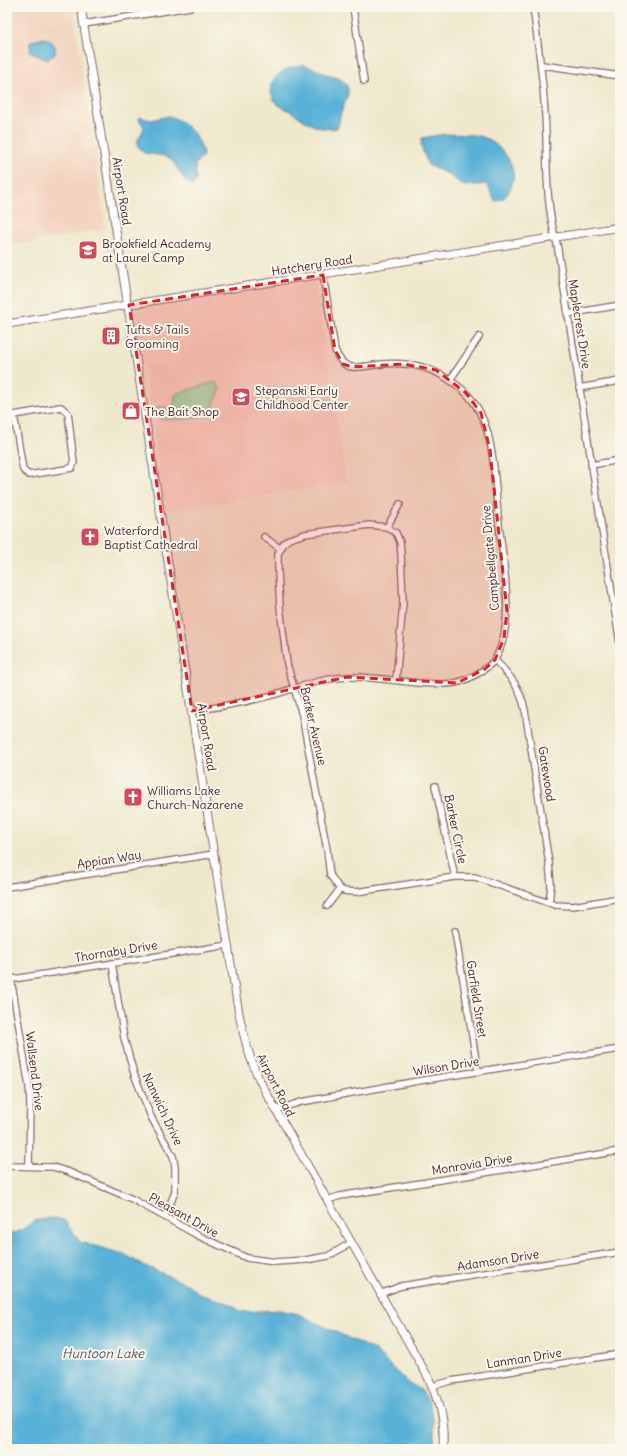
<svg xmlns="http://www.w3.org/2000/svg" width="627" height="1456" font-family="Delius,sans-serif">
  <rect width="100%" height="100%" fill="#fbf7ec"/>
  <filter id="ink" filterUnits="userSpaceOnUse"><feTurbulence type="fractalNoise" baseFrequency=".025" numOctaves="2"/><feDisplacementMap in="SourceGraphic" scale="8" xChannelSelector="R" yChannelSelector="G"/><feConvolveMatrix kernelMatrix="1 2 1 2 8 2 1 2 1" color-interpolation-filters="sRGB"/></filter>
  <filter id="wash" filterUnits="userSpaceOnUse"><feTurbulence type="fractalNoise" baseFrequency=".012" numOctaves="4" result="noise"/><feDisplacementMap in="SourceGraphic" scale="16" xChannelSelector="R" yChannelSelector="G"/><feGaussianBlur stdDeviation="0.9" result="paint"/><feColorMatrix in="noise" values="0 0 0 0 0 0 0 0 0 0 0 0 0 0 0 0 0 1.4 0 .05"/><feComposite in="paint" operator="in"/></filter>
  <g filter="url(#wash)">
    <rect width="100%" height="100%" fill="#eee8cc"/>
    <path fill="#f3d4bf" d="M7 7H73L106 229 13 245 7 206Z
      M315 281 347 482 164 511 137 311Z"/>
    <path fill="#8ae0a3" stroke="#6a8067" d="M214 382 218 384 220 391 209 415 187 419 160 420 157 407H174L175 395 178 393Z"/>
    <path fill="#59b1d6" stroke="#526880" d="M45 38 52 42 55 46V54L47 60 30 52 31 41Z
      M303 65C312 67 317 70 326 74 331 77 339 77 343 81 354 90 344 103 341 113 339 118 340 123 337 128 319 131 309 124 295 114 280 104 274 109 270 86 276 72 288 67 303 65Z
      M169 116C185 121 202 138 203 156L195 165 196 180 193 185 187 183 171 159 165 156 144 153 137 145C137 138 142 135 144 127L139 120V117L151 120Z
      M444 134C457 135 476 133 487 139 506 149 521 171 509 191 506 197 502 200 495 201L487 184 464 186 448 174 428 165 421 146 422 138Z
      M52 1218 64 1220 80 1242 124 1254 141 1264 189 1285 199 1294 231 1304 241 1312 280 1310 298 1314 374 1350 409 1384C435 1390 435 1428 434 1449H7V1235L22 1230 34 1221Z"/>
  </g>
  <g filter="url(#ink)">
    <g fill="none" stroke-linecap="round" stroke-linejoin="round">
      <g stroke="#836563" stroke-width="8">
        <path id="minor" d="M353 7 364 81
          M533 7C538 43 543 78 545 114 548 158 544 201 557 244L620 644
          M84 24 190 7
          M542 65 620 76
          M567 314 620 305
          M450 380 479 337
          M579 388 620 381
          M7 417 14 415 61 407 68 413 74 463 72 468 29 475 23 470 14 415
          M591 465 620 460
          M387 527 400 504
          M264 537 281 549
          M495 660C511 677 520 687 525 710L549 863 551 885 549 902
          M396 680 403 603 401 553 400 542 396 533 387 527 369 525 305 534 289 539 284 543 278 554V572L280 607 287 664 302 715 327 850 330 875 339 888 344 891 356 892 455 877H475L555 905 573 906 620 898
          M192 711C218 707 243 703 269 696 295 689 320 678 348 677 380 676 412 685 444 684 456 684 465 681 475 675 482 671 491 666 495 659 517 623 502 557 498 516 494 474 496 414 458 386 433 367 413 362 382 364 373 365 361 368 352 367 343 366 338 358 335 350L323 275
          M435 786 455 877
          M7 887 214 854
          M327 906 340 889
          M455 931 478 1072
          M112 963 124 1038 134 1074 151 1117 173 1156 175 1167V1192L165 1217
          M11 979 29 1086 30 1104 29 1166
          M7 980 228 945
          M276 1110 301 1102 418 1081 620 1049
          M7 1166 53 1167 69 1172 132 1199 199 1236 247 1258 275 1262 306 1260 328 1256 351 1243
          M327 1200 340 1196 620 1151
          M380 1294 401 1286 620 1252
          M432 1386 451 1381 620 1354"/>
      </g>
      <g stroke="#836563" stroke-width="9">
        <path id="tertiary" d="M81 7 228 945C236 994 240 1043 263 1087L428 1377C439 1400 445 1423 443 1449
          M7 324 620 227"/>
      </g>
      <use href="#minor" stroke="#fff" stroke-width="5.5"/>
      <use href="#tertiary" stroke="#fff" stroke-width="7"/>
    </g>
  </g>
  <path fill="#d62828" fill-opacity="0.2" stroke="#d62828" stroke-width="3" stroke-dasharray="8 5" stroke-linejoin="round" d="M323 275 335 350 343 364 352 367 404 364 436 370 466 393 481 413 490 450 507 611 504 638 495 660 485 669 457 683 347 677 192 711 129 305Z"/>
  <defs>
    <g id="school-square" transform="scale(1)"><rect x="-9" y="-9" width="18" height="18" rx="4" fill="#d1495b" stroke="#fbf7ec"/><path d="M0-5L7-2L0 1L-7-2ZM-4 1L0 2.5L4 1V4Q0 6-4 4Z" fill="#fff"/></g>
    <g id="building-square" transform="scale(1)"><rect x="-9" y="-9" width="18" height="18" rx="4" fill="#d1495b" stroke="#fbf7ec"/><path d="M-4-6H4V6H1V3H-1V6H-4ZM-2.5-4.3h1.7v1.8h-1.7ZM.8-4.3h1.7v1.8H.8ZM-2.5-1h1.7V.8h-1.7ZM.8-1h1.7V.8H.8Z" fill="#fff"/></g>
    <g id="shop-square" transform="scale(1)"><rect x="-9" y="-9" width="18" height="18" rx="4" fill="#d1495b" stroke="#fbf7ec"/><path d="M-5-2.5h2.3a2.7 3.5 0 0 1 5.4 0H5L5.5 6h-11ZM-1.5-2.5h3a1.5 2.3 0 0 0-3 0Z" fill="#fff"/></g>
    <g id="church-square" transform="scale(1)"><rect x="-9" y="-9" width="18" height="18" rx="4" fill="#d1495b" stroke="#fbf7ec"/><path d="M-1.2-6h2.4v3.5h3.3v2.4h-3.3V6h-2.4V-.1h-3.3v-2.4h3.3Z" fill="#fff"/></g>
  </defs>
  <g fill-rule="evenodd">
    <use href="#school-square" x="88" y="250"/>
    <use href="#building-square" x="111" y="336"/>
    <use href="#school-square" x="241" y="397"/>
    <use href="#shop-square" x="131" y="411"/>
    <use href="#church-square" x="90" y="537"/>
    <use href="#church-square" x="133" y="797"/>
  </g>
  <g text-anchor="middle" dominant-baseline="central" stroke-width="4" stroke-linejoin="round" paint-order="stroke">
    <g font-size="12" fill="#4a1f2b" stroke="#fbf7ec">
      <text transform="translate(122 191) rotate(81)">Airport Road</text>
      <text transform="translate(312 265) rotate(-9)">Hatchery Road</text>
      <text transform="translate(580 324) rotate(81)">Maplecrest Drive</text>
      <text transform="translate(490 558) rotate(-95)">Campbellgate Drive</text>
      <text transform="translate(314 726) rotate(77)">Barker Avenue</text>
      <text transform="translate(207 737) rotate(81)">Airport Road</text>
      <text transform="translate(547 774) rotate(81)">Gatewood</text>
      <text transform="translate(456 829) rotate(78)">Barker Circle</text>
      <text transform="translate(109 859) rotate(-9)">Appian Way</text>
      <text transform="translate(116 951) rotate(-9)">Thornaby Drive</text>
      <text transform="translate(477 999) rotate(81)">Garfield Street</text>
      <text transform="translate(446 1066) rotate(-9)">Wilson Drive</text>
      <text transform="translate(35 1071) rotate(83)">Wallsend Drive</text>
      <text transform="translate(276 1085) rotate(63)">Airport Road</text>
      <text transform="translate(163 1109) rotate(65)">Nanwich Drive</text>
      <text transform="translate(472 1164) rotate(-9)">Monrovia Drive</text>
      <text transform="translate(184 1215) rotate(29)">Pleasant Drive</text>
      <text transform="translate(498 1260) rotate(-9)">Adamson Drive</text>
      <text transform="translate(524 1358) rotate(-9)">Lanman Drive</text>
    </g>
    <g font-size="12" fill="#4a1f2b" stroke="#fbf7ec" text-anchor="start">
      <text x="102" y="243">Brookfield Academy<tspan x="102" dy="14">at Laurel Camp</tspan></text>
      <text x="125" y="329">Tufts &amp; Tails<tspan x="125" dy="14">Grooming</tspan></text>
      <text x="255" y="390">Stepanski Early<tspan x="255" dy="14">Childhood Center</tspan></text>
      <text x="145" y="411">The Bait Shop</text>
      <text x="104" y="530">Waterford<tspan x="104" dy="14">Baptist Cathedral</tspan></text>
      <text x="147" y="790">Williams Lake<tspan x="147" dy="14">Church-Nazarene</tspan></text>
    </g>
    <g font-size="13" font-style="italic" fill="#50596f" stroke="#fbf7ec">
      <text x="103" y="1353">Huntoon Lake</text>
    </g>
  </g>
  <rect width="627" height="1456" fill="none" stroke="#fbf7ec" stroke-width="24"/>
</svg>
